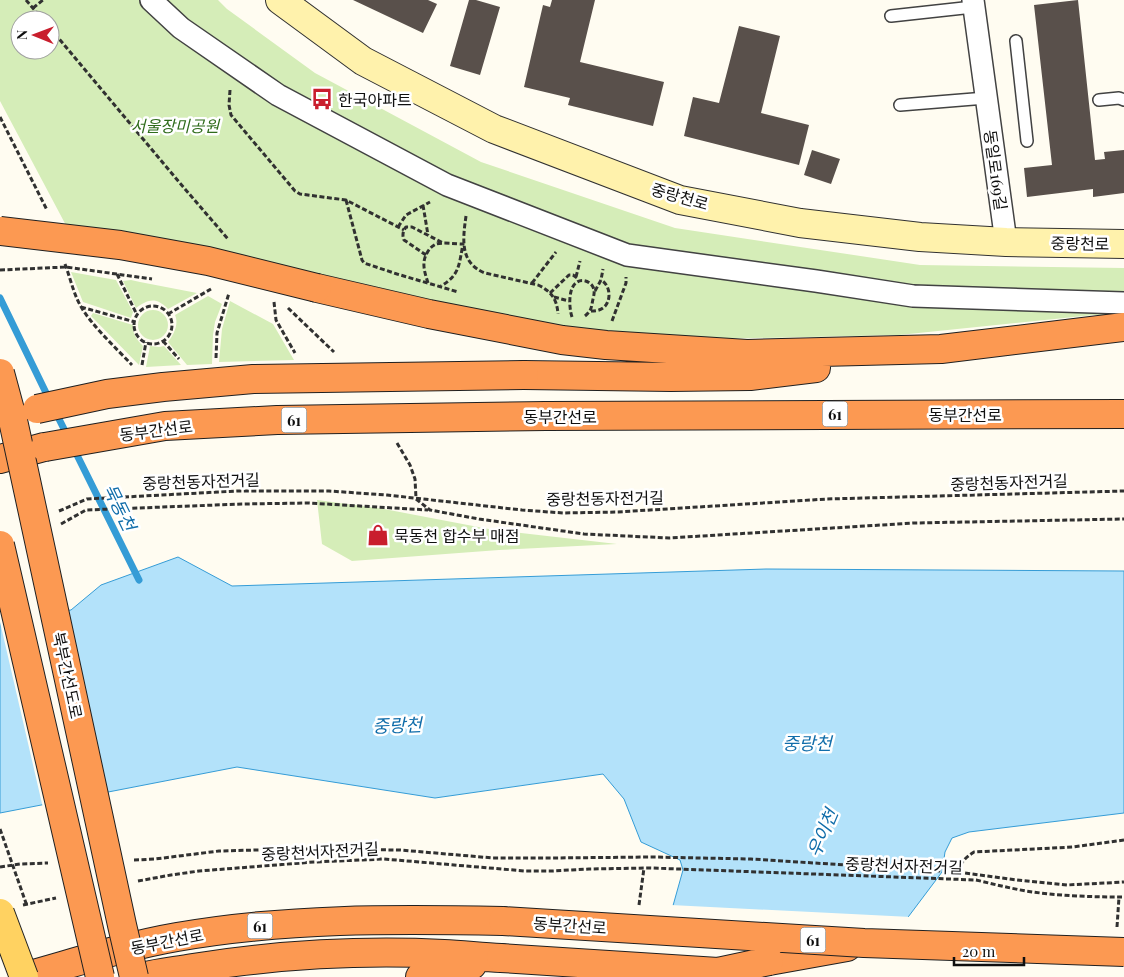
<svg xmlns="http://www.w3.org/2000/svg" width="1124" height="977" font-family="'Playfair Display','Noto Sans KR',serif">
  <rect width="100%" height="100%" fill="#fffcf1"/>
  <path fill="#d5edb8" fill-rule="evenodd" d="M0 0H218L227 9 315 73 481 162 675 228 920 265 1124 268V314L1093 315 899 335 664 340 580 334 69 231 0 101ZM20 20H50V50H20Z
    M71 272 116 280 133 312 131 318 83 302Z
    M131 280 140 282 197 293 168 309C156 297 149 299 136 308L123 281Z
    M208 296 222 304 215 322 213 335 212 364 187 365 168 342C174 334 179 324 175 315Z
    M230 301 273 324 294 360 219 362 222 329Z
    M138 325a15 15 0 1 1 30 0a15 15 0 1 1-30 0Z
    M93 313 133 325C132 333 137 340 143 346L139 365 91 316Z
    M150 346 159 347 164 346 181 365 146 367Z
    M317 500 384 509 494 530 617 544 499 550 352 561 322 544Z"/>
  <path fill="#b3e2fa" stroke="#359cd6" d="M178 557 232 586 766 569 1124 571V813L969 832 952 838 945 852 942 872 863 977H653L683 870 680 860 641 842 624 799 603 774 435 798 237 767 0 813V619L71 610 101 585Z"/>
  <path fill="#fffcf1" d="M62 609 106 795 43 808 0 622V616Z
    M671 905 911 917 867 977H651Z"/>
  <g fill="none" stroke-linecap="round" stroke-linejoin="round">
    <path stroke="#359cd6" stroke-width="7" d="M0 298 50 401
      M55 411 68 437
      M74 449 139 580"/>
  </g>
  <path fill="#59504b" d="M353 0H428L437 4 423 33Z
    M469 0H476L500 7 480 75 450 66Z
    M552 0H595L580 62 664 82 653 126 568 105 570 98 524 87 543 5 550 7Z
    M1078 0 1095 160 1105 159 1104 152 1124 150V193L1093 197V189L1027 197 1024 168 1052 165 1034 5Z
    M739 26 780 36 761 113 809 125 799 165 684 136 693 97 719 103Z
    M812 150 840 159 831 184 804 175Z"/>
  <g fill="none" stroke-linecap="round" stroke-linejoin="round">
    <g stroke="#424242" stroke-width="14">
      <path id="lane" d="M891 16 973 7
        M1016 41 1027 141
        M1099 100 1119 98 1124 100
        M900 105 986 98"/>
    </g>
    <g stroke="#424242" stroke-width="24">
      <path id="street" d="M151 0 181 28 278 95 447 185 627 255 816 281 913 296 1124 303
        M973 0 1006 242"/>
    </g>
    <g stroke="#313131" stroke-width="30">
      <path id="secondary" d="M280 0 363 61 494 129 680 200 800 223 920 237 1006 242 1124 244"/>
    </g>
    <g stroke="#202020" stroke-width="30">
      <path id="highway" d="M317 288 429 314 562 340 606 345 747 354 941 349 1124 327
        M524 375 671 377 750 376 816 368
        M546 416 1124 414
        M0 459 44 447
        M769 961 847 947
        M23 977C74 963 125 946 177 937 285 918 394 919 503 921
        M141 977C158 973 176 971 193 968 275 955 361 950 444 954 463 955 482 957 501 958
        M420 977 472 965"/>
    </g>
    <path stroke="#313131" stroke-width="3" stroke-dasharray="5 2.5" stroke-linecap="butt" d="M26 0 43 20
      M33 8 43 0
      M50 28 179 182 228 239
      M230 90 229 105 231 115 295 191 300 194 346 200 404 230
      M0 117 47 210
      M346 200 362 260 364 263 397 274 458 292
      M423 205 428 235
      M466 216C463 238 459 263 485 273L538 285C551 291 557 299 558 314
      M398 227 406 215 430 202
      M426 255 404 240C402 235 403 231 406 227H412L443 243
      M65 264C70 277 73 292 80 305 91 325 116 348 132 365
      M0 270 66 267 152 279
      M117 274 137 315
      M576 277 580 261
      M428 283C425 273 421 263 427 253 429 249 432 246 436 244 442 242 456 244 463 244 459 264 460 275 441 286
      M532 283 556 252
      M595 291 601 280 603 269
      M550 293 569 275H573L577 278
      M554 297 569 301
      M274 302 276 320 295 353
      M134 325a19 19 0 1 1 38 0a19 19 0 1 1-38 0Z
      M81 307 135 322
      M288 308 334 352
      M591 311C593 311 596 311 599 310 612 306 612 286 601 280
      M168 314 211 289
      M572 317C569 308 568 289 576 283 581 278 590 281 593 287 595 291 594 295 593 299 591 308 592 310 585 316
      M612 321 626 283V277
      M163 341 179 359
      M216 358 217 333 229 293
      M142 365 146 342
      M397 443 410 465 415 479 416 498
      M416 499 430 510 479 519 584 534 669 538 914 523 1124 519
      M59 511 87 499 237 491H329L387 495 522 510 563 513 618 512 827 499 1124 491
      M61 524 86 510 242 504 308 503 428 510
      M134 860 155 859 219 851 296 849 400 850 493 858H553L652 857 751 859 957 872 1017 880 1067 885 1124 882
      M0 867 20 864 48 863
      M957 872C961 862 966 857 974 852L1073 847 1124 840
      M138 881 171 875 199 871 314 862 384 859 525 871H552L589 869 651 868 976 880C993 884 1009 888 1026 891 1058 896 1092 897 1124 897
      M23 905 56 898
      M639 905 644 868
      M1117 927 1119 897"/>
    <use href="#lane" stroke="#fff" stroke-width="11"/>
    <use href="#street" stroke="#fff" stroke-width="21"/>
    <use href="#secondary" stroke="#fff2ac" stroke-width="28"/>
    <use href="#highway" stroke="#fc9952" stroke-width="28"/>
    <g stroke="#202020" stroke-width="30" stroke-linecap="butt">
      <path id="primary-bridge" d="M0 913 24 977"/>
    </g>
    <g stroke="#202020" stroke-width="30" stroke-linecap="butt">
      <path id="highway-bridge" d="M0 231 120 245 208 261 317 288
        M0 373 14 425 122 925 134 977
        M37 409 107 394 163 387 253 379 524 375
        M45 447 165 426 277 420 546 416
        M0 545 100 977
        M503 921 864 943 1124 952
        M501 958 718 972 769 961"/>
    </g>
    <path stroke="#313131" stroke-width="3" stroke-dasharray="5 2.5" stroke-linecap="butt" d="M0 829 27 906"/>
    <use href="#primary-bridge" stroke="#ffd261" stroke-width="28"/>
    <use href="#highway-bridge" stroke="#fc9952" stroke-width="28"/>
  </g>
  <defs>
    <g id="bus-bare" transform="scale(1.725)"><path d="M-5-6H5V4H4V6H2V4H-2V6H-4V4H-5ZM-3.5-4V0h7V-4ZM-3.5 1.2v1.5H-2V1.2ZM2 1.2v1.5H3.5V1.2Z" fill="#c91e2d" stroke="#fff" stroke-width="2.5" paint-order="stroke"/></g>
    <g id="shop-bare" transform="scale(1.725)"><path d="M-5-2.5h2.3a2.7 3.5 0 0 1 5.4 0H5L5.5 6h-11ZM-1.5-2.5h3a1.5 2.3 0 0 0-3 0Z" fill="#c91e2d" stroke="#fff" stroke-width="2.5" paint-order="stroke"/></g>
  </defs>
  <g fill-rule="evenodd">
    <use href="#bus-bare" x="322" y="99"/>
    <use href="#shop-bare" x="378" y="535"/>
  </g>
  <g text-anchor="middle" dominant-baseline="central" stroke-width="5" stroke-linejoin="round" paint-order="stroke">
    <g fill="#fff" stroke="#575757" stroke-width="1">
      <rect x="822.5" y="401.5" width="25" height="25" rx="4"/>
      <rect x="281.5" y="407.5" width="25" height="25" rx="4"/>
      <rect x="247.5" y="913.5" width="25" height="25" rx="4"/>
      <rect x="800.5" y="927.5" width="25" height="25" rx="4"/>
    </g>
    <g font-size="15" font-weight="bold" fill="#0f0f0f">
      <text x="835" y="414">61</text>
      <text x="294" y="420">61</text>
      <text x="260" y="926">61</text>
      <text x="813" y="940">61</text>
    </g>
    <g font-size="16" fill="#0f0f0f" stroke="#fff" text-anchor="start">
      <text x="338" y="99">한국아파트</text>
      <text x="394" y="535">묵동천 합수부 매점</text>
    </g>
    <g font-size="16" font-style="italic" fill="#2f6c1b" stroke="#fff">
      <text x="175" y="125">서울장미공원</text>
    </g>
    <g font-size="16" fill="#0f0f0f" stroke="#fff">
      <text transform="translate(996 170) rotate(82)">동일로169길</text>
      <text transform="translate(680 196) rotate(16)">중랑천로</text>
      <text transform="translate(1080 243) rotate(1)">중랑천로</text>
      <text x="965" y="414">동부간선로</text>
      <text x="560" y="416">동부간선로</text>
      <text transform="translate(156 430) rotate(-7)">동부간선로</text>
      <text transform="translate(201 481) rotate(-2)">중랑천동자전거길</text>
      <text transform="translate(1009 482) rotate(-2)">중랑천동자전거길</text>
      <text transform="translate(605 498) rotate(-1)">중랑천동자전거길</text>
      <text transform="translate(68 675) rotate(78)">북부간선도로</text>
      <text transform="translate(320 851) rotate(-3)">중랑천서자전거길</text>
      <text transform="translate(904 865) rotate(2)">중랑천서자전거길</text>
      <text transform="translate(570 925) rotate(4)">동부간선로</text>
      <text transform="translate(167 941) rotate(-11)">동부간선로</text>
    </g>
    <g font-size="18" font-style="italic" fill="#106daa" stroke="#fff">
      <text transform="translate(120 507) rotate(64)">묵동천</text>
      <text transform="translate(397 725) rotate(-2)">중랑천</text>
      <text x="807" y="743">중랑천</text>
      <text transform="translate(822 833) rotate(-67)">우이천</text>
    </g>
  </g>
  <g transform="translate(35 35) rotate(271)"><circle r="24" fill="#ffffff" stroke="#9f9f9f"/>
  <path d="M0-4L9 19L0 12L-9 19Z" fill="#c91e2d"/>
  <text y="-8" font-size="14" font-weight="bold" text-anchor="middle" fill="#0f0f0f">N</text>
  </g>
  <path d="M954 957v8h70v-8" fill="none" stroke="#0f0f0f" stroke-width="2.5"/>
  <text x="962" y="957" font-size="15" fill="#0f0f0f" stroke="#ffffff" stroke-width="4" paint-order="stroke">20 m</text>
</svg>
